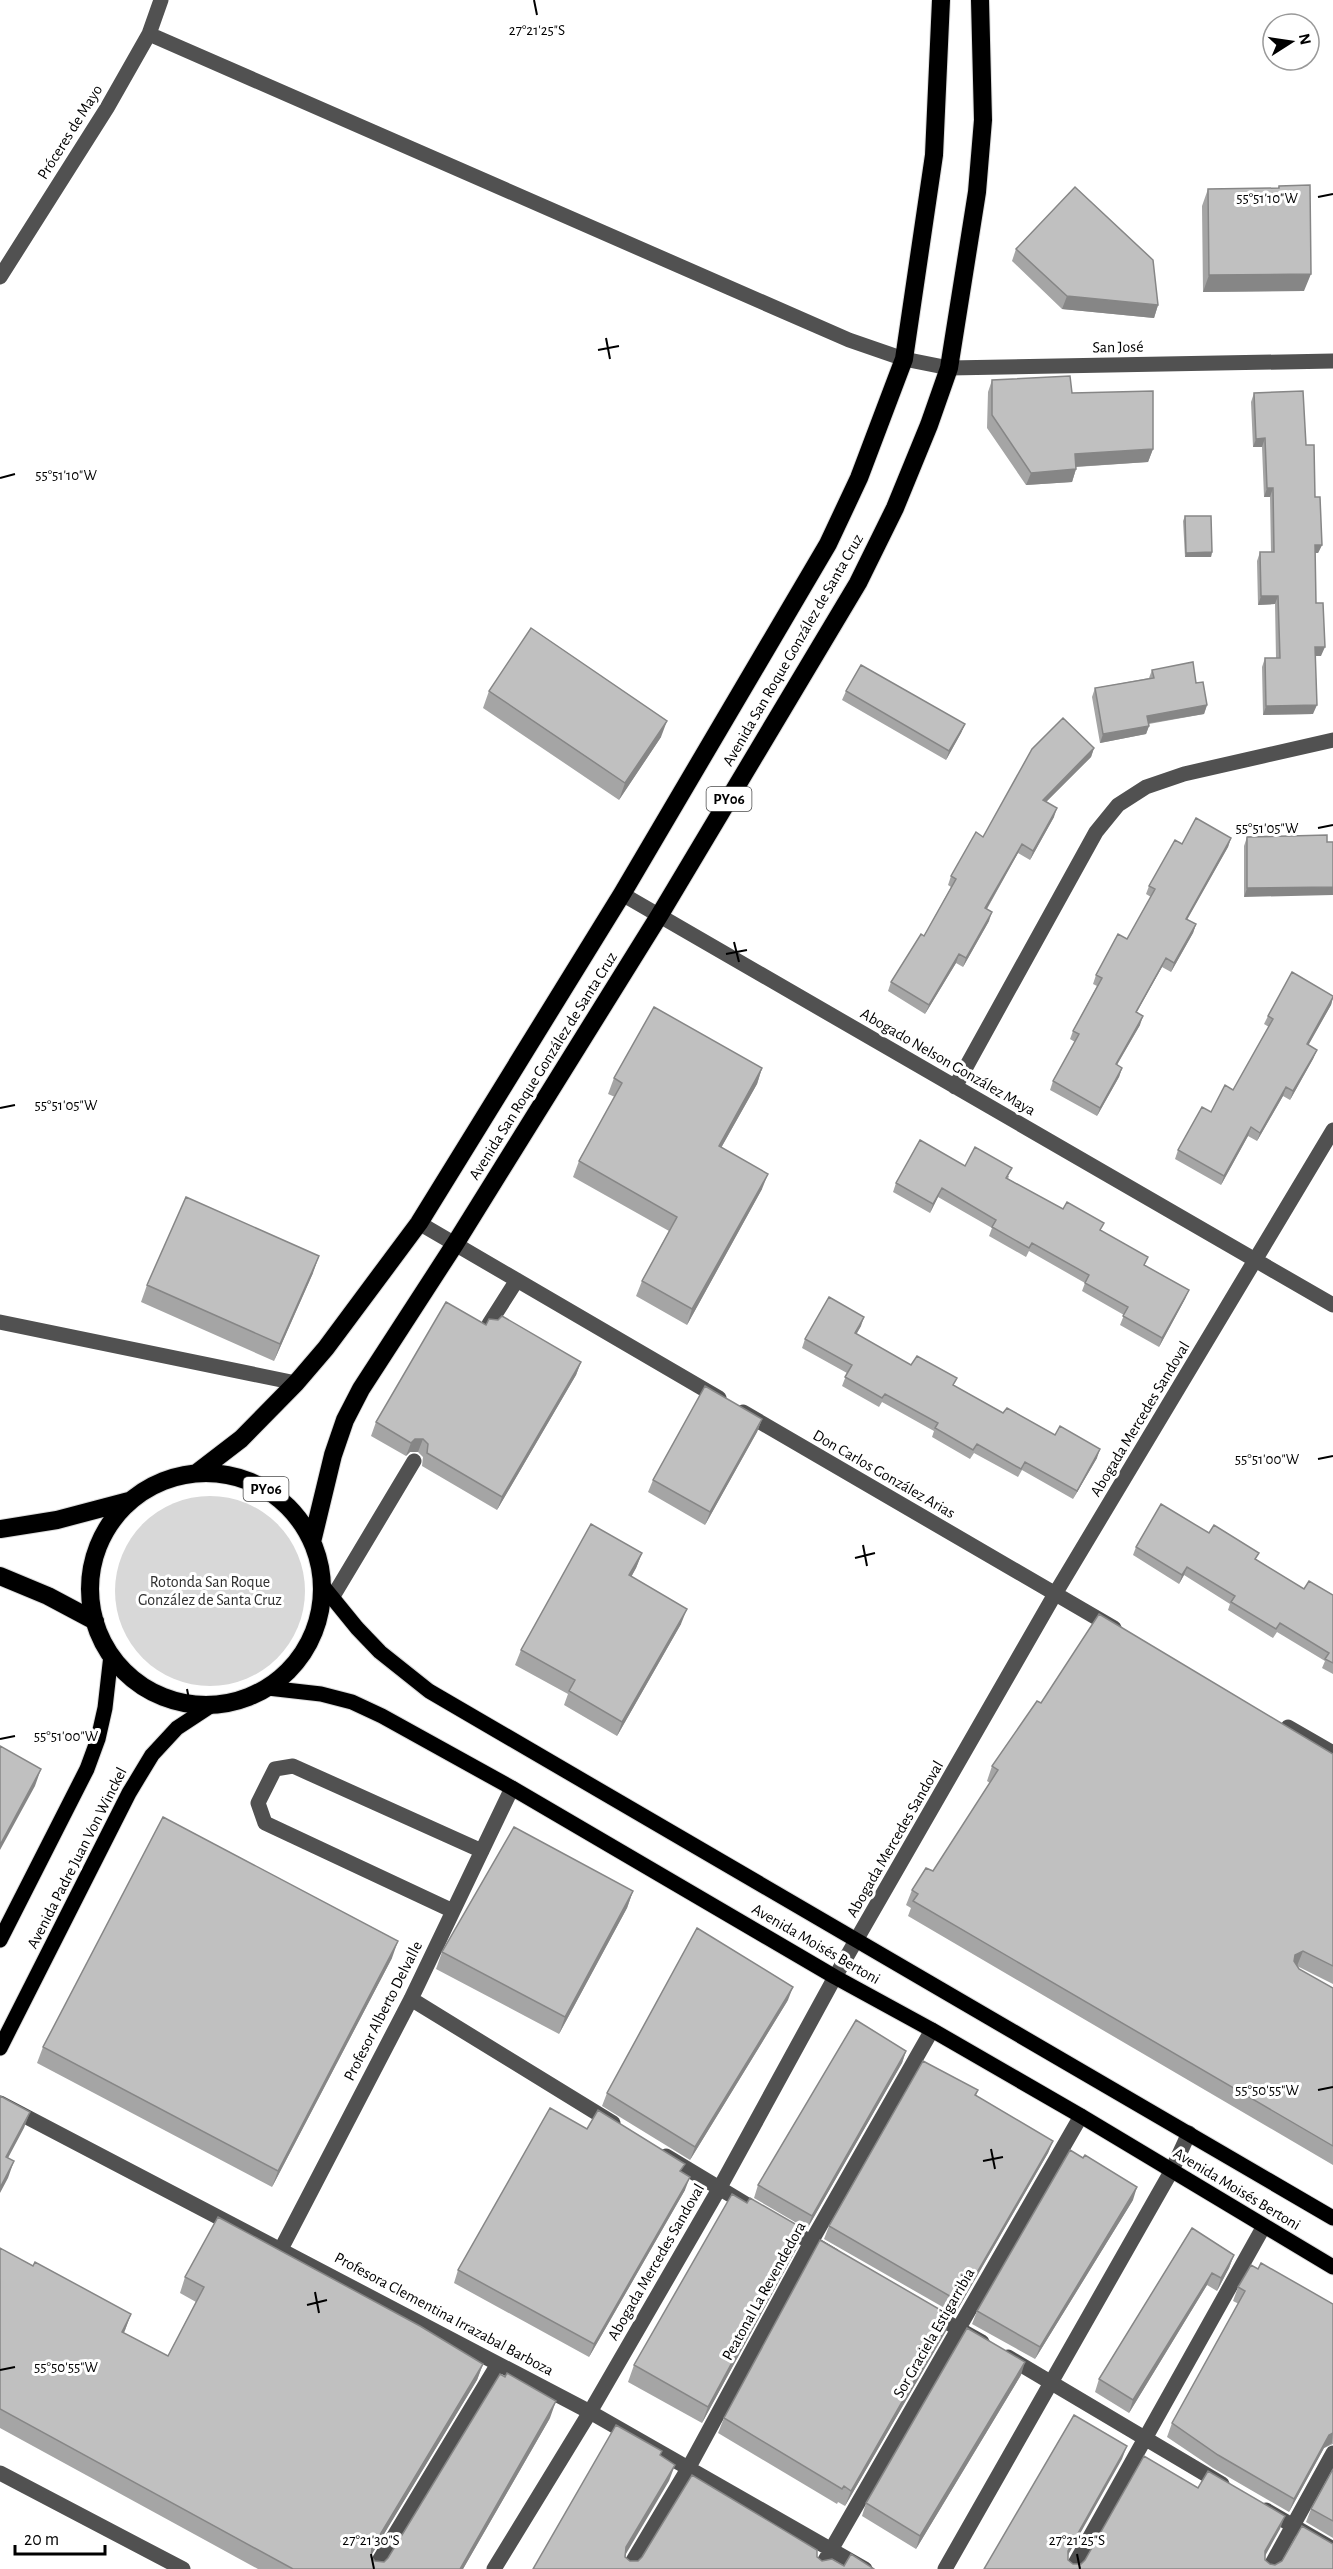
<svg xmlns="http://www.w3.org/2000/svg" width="1333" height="2569" font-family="'Alegreya Sans',sans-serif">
  <rect width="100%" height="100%" fill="#fff"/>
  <path fill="#d8d8d8" d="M115 1591a95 95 0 1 1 190 0a95 95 0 1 1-190 0Z"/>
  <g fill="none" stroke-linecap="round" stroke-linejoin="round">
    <g stroke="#dbdbdb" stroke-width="17">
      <path id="major" d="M322 1585 357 1628 380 1652 429 1691 1333 2218
        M268 1688 321 1694 352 1702 382 1716 512 1788 835 1977 932 2030 1081 2116 1333 2267
        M0 1940 87 1769 98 1739 105 1708 111 1655
        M0 2048 129 1793 152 1755 177 1728 212 1705"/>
    </g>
    <g stroke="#dbdbdb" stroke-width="20">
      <path id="highway" d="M198 1472 241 1439 296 1383 326 1348 419 1223 622 894 828 544 859 478 904 359 934 155 941 0
        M90 1589a116 116 0 1 1 232 0a116 116 0 1 1-232 0Z
        M0 1529 57 1520 129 1501
        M312 1542 333 1455 345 1420 361 1389 455 1244 659 916 858 583 895 508 929 425 949 368 977 192 983 120 980 0
        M0 1576 48 1596 95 1621"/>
    </g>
    <path stroke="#515151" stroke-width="15" d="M149 34 849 340 904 359 949 368 1333 361
      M0 277 107 108 149 34 161 0
      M622 894 1333 1305
      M955 1087 1096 832 1118 805 1146 787 1184 774 1333 740
      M419 1223 719 1398
      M0 1322 296 1383
      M489 1324 517 1280
      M743 1412 1114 1628
      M332 1598 414 1461
      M1288 1727 1333 1753
      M453 1911 265 1823 258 1803 275 1769 293 1766 482 1851
      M411 1999 613 2123
      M0 2103 590 2412 865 2569
      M666 2156 749 2206
      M785 2227 834 2256
      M281 2249 411 1999 512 1788
      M932 2314 982 2342
      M1008 2357 1222 2484
      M0 2473 183 2569
      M1266 2510 1333 2549
      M374 2569 498 2364
      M494 2569 590 2412 719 2189 835 1977 1055 1594 1333 1130
      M628 2569 689 2467 811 2242 932 2030
      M820 2569 1081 2116
      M945 2569 1172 2170 1189 2133
      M1072 2569 1264 2226
      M1269 2569 1333 2453"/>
    <use href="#major" stroke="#000" stroke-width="15"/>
    <use href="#highway" stroke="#000" stroke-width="18"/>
  </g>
  <path fill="#a5a5a5" d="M1279 186 1304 291 1203 292 1202 206 1208 189 1278 188Z
    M1016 249 1158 305 1154 318 1062 309 1012 261Z
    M992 380 1072 393 1153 449 1148 462 1076 467V469L1072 482 1026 485 987 428 988 392Z
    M1254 393 1306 445 1315 497 1322 545 1318 553H1315L1316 603 1321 656H1315L1313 714 1263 715 1262 667 1265 658H1276L1275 604 1258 605 1257 561 1260 552H1271L1270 497H1264L1262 447H1253L1251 402Z
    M1185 516 1212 552 1211 557H1185L1183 521Z
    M1152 670 1196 683 1207 705 1204 714 1149 724V726L1146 734 1100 743 1092 697 1095 688 1149 678Z
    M489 691 661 737 619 800 483 708Z
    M846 691 965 724 961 733 946 760 842 700Z
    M1094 748 1091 757 1046 802 1054 817 1030 860 1018 853 987 909 989 921 963 967 956 963 925 1014 888 991 891 982 924 936 951 887 948 885 951 876 983 837Z
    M1247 837 1327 842 1244 897V846Z
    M1231 838 1228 847 1187 919 1196 924 1193 933 1171 972 1162 967 1137 1012 1140 1025 1117 1065 1122 1068 1119 1077 1097 1116 1050 1090 1053 1081 1075 1042 1070 1039 1073 1031 1097 986 1093 984 1096 975 1127 939 1151 897 1146 894 1149 886 1182 844Z
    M1333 998 1331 1005 1308 1045 1317 1050 1313 1059 1290 1100 1283 1096 1257 1141 1248 1136 1221 1185 1175 1159 1178 1150 1211 1112 1233 1090 1269 1027 1264 1024 1268 1016Z
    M762 1068 757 1084 721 1148 762 1189 687 1325 636 1296 642 1281 669 1231 573 1177 579 1161 615 1097 608 1094 614 1078Z
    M965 1166 1009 1176 1008 1179 1101 1230 1145 1266 1189 1290 1185 1299 1159 1347 1120 1325 1124 1315 1082 1291 1085 1283 1029 1251 1026 1257 989 1236 992 1228 938 1197 930 1213 893 1192 896 1183Z
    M313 1273 274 1361 141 1302 147 1285Z
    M486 1325 581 1362 576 1375 497 1510 422 1466 423 1457 418 1452H410L406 1456 371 1436 376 1422Z
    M861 1326 856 1334 911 1365 954 1386 1003 1413 1097 1458 1073 1499 1022 1470 1018 1477 974 1453 970 1459 932 1437 934 1431 882 1402 879 1407 842 1386 847 1373 802 1348 805 1339Z
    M762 1419 757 1432 705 1525 648 1492 653 1480Z
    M1209 1533 1256 1560 1304 1589 1333 1595V1674L1322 1668 1325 1661 1277 1632 1273 1638 1228 1610 1230 1604 1184 1575 1179 1584 1133 1555 1136 1547Z
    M642 1553 636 1568 631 1577 681 1624 617 1736 564 1705 568 1694 515 1665 521 1650Z
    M1041 1703 1333 1754V1984L1297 1966 1299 1969 1333 1988V2165L908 1916 911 1908 906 1905 912 1890 933 1871 990 1783 987 1781 992 1766Z
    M633 1891 627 1908 559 2034 436 1969 442 1952Z
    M392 1958 272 2187 37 2063 43 2047Z
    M788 2000 690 2160 602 2106 607 2093Z
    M906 2051 902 2063 807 2229 754 2198 758 2185Z
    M978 2090 976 2096 1053 2141 1048 2153 955 2314 824 2239 829 2226Z
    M587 2129 682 2172 685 2190 589 2357 454 2283 458 2270Z
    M1133 2200 1035 2359 972 2324 977 2311Z
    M1192 2228 1234 2255 1229 2268 1217 2291 1207 2285 1129 2413 1095 2392 1099 2379Z
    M798 2246 702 2423 628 2382 634 2365Z
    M0 2248 33 2266 131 2314 124 2333 168 2356 196 2302 180 2293 185 2277 483 2364 477 2380 371 2555V2557L375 2561 384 2562 550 2418 463 2569H258L0 2428Z
    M1258 2269 1333 2304V2444L1324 2448 1289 2512 1213 2468 1167 2437 1172 2423 1239 2304 1233 2301 1238 2287Z
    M946 2331 845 2506 838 2502 837 2504 718 2433 724 2418Z
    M1021 2375 916 2549 862 2516 866 2503Z
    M1333 2469V2538L1306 2522 1311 2509Z"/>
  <path fill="#868686" d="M1311 274 1304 291 1203 292 1209 275Z
    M1067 296 1158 305 1154 318 1062 309Z
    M1265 438 1262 447H1253L1256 439Z
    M1153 449 1148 462 1071 467 1075 454Z
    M1076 469 1072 482 1026 485 1031 473Z
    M1267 488H1273L1270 497H1264Z
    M1315 545H1322L1318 553H1311Z
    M1212 552 1211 557H1185L1186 553Z
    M1261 596H1278L1275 604 1258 605Z
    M1315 647H1325L1321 656H1311Z
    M1207 705 1204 714 1144 724 1147 716Z
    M1317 705 1313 714 1263 715 1266 706Z
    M667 721 661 737 619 800 625 783Z
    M965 724 961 733 946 760 949 751Z
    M1149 726 1146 734 1100 743 1103 734Z
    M1094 748 1091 757 1040 808 1043 800Z
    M1057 808 1054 817 1030 860 1033 851Z
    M1231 838 1228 847 1183 927 1186 919Z
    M1022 844 1018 853 982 917 985 908Z
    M1333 887V895L1244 897 1247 888Z
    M992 912 989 921 963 967 966 958Z
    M1196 924 1193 933 1171 972 1174 963Z
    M959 954 956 963 925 1014 929 1005Z
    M1166 958 1162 967 1132 1020 1136 1012Z
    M1333 997 1331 1005 1304 1053 1307 1044Z
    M1143 1016 1140 1025 1112 1073 1116 1064Z
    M1317 1050 1313 1059 1290 1100 1293 1091Z
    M762 1068 757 1084 713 1162 719 1146Z
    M1122 1068 1119 1077 1097 1116 1100 1108Z
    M1286 1087 1283 1096 1257 1141 1260 1133Z
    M1251 1127 1248 1136 1221 1185 1224 1176Z
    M768 1174 762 1189 687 1325 692 1309Z
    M942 1188 938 1197 930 1213 933 1204Z
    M319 1256 313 1273 274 1361 280 1344Z
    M1189 1290 1185 1299 1159 1347 1162 1338Z
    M864 1317 861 1326 852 1342 855 1333Z
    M581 1362 576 1375 497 1510 502 1497Z
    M762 1419 757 1432 705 1525 710 1512Z
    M415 1439H423L418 1452H410L406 1456 411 1443Z
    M1100 1449 1097 1458 1073 1499 1077 1491Z
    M642 1553 636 1568 624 1590 629 1575Z
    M1187 1567 1184 1575 1179 1584 1182 1575Z
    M687 1609 681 1624 617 1736 622 1722Z
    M41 1769 35 1786 0 1850V1845Z
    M633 1891 627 1908 559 2034 565 2017Z
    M398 1941 392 1958 272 2187 278 2171Z
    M1303 1951 1297 1966 1290 1971 1295 1955Z
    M793 1987 788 2000 690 2160 695 2147Z
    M906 2051 902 2063 807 2229 812 2216Z
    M30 2112 24 2128 0 2173 6 2157Z
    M1053 2141 1048 2153 955 2314 960 2302Z
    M14 2161 8 2178 0 2193V2188Z
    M690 2177 685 2190 589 2357 594 2344Z
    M1137 2187 1133 2200 1035 2359 1040 2347Z
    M804 2229 798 2246 702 2423 708 2407Z
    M1234 2255 1229 2268 1217 2291 1221 2278Z
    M1212 2273 1207 2285 1129 2413 1133 2400Z
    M131 2314 125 2330 116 2348 122 2332Z
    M951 2316 946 2331 845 2506 851 2491Z
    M1025 2362 1021 2375 916 2549 920 2536Z
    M483 2364 477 2380 366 2564 372 2548Z
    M556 2401 550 2418 463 2569H460Z
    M1333 2433 1332 2443 1324 2448 1289 2512 1294 2499 1329 2435Z
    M1127 2446 1122 2459 1063 2564 1068 2551Z
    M675 2465 669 2481 620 2564 626 2547Z
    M1285 2516 1280 2529 1260 2565 1265 2551Z"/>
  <path fill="#c0c0c0" stroke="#868686" stroke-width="1.5" d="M1310 185 1311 274 1209 275 1208 189 1279 188V186Z
    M1075 187 1153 260 1158 305 1067 296 1016 249Z
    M1070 376 1072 393 1153 391V449L1075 454 1076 469 1031 473 992 415V380Z
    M1303 391 1306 445H1314L1315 497H1320L1322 545H1315L1316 603H1323L1325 647H1315L1317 705 1266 706 1265 658H1280L1278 596H1261L1260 552H1274L1273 488H1267L1265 438 1256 439 1254 393Z
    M1185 516H1211L1212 552 1186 553Z
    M531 628 667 721 625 783 489 691Z
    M1193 662 1196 683 1203 682 1207 705 1147 716 1149 726 1103 734 1095 688 1154 678 1152 670Z
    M861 665 965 724 949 751 846 691Z
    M1063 718 1094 748 1043 800 1057 808 1033 851 1022 844 985 908 992 912 966 958 959 954 929 1005 891 982 921 934 924 936 956 879 951 876 976 832 983 837 1032 749Z
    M1196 818 1231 838 1186 919 1196 924 1174 963 1166 958 1136 1012 1143 1016 1116 1064 1122 1068 1100 1108 1053 1081 1079 1034 1073 1031 1102 978 1096 975 1118 934 1127 939 1155 889 1149 886 1175 840 1182 844Z
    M1327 835V842H1333V887L1247 888V837Z
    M1292 972 1333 996V997L1307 1044 1317 1050 1293 1091 1286 1087 1260 1133 1251 1127 1224 1176 1178 1150 1202 1107 1211 1112 1225 1085 1233 1090 1273 1019 1268 1016Z
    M654 1007 762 1068 719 1146 768 1174 692 1309 642 1281 677 1217 579 1161 622 1083 614 1078Z
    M920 1140 965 1166 975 1147 1012 1168 1006 1178 1063 1209 1067 1202 1104 1223 1100 1230 1148 1257 1144 1265 1189 1290 1162 1338 1123 1316 1128 1307 1085 1283 1089 1275 1032 1243 1029 1248 992 1227 996 1220 942 1188 933 1204 896 1183Z
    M186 1197 319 1256 280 1344 147 1285Z
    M829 1297 864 1317 855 1333 911 1365 917 1356 957 1378 953 1385 1003 1413 1007 1408 1055 1435 1060 1426 1100 1449 1077 1491 1025 1462 1021 1469 977 1444 973 1450 935 1428 938 1423 885 1394 882 1398 845 1377 852 1365 805 1339Z
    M446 1302 486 1325 489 1319 498 1320 502 1316 581 1362 502 1497 427 1453 428 1444 423 1439H415L411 1443 376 1422Z
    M705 1386 762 1419 710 1512 653 1480Z
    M1161 1504 1209 1533 1214 1525 1259 1553 1255 1559 1304 1589 1309 1581 1333 1595V1663L1325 1659 1329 1653 1280 1623 1276 1629 1231 1602 1235 1596 1187 1567 1182 1575 1136 1547Z
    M591 1524 642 1553 629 1575 687 1609 622 1722 569 1691 575 1680 521 1650Z
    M1099 1614 1333 1754V1966L1303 1951 1295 1955 1294 1961 1299 1969 1333 1988V2146L913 1901 918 1894 912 1890 926 1868 933 1871 998 1770 992 1766 1037 1701 1041 1703Z
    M0 1746 41 1769 0 1845Z
    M163 1817 398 1941 278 2171 43 2047Z
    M514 1827 633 1891 565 2017 442 1952Z
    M697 1928 793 1987 695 2147 607 2093Z
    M856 2020 906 2051 812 2216 758 2185Z
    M923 2061 978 2090 975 2095 1053 2141 960 2302 829 2226Z
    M0 2096 30 2112 6 2157 14 2161 0 2188Z
    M550 2108 587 2129 598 2110 685 2164 680 2171 690 2177 594 2344 458 2270Z
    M1070 2150 1083 2158 1085 2155 1137 2187 1040 2347 977 2311Z
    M732 2194 747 2203 750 2198 804 2229 708 2407 634 2365Z
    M218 2217 420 2326 483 2364 372 2548 371 2557 375 2561 384 2562 388 2558 500 2374 505 2377 507 2373 556 2401 460 2569H293L0 2409V2248L33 2266 35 2262 131 2314 122 2332 168 2356 204 2287 185 2277Z
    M1192 2228 1234 2255 1221 2278 1212 2273 1133 2400 1099 2379Z
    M820 2240 951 2316 851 2491 844 2486 842 2489 724 2418Z
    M1261 2263 1333 2304V2433L1329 2435 1294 2499 1218 2455 1172 2423 1245 2291 1238 2287 1251 2265 1258 2269Z
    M967 2328 1025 2362 920 2536 866 2503Z
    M1074 2415 1127 2446 1068 2551V2560L1073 2564H1081L1085 2560 1144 2456 1198 2488 1208 2471 1285 2516 1265 2551V2560L1270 2564 1275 2565 1282 2561 1302 2526 1333 2544V2569H984Z
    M616 2425 662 2451 660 2455 675 2465 626 2547 625 2557 630 2561H638L642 2557 692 2475 817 2550V2557L822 2561 832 2559 844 2566 851 2554 874 2569H533Z
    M1333 2469V2521L1311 2509Z"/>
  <path fill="none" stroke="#000" stroke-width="2" d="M534 0 537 15M1318 197 1333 194M606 338 610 359M598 350 619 346M0 478 15 474M1318 828 1333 825M734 942 739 962M726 954 747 950M0 1108 15 1105M1318 1459 1333 1456M863 1545 867 1566M855 1558 875 1553M187 1689 191 1709M179 1701 199 1697M0 1739 15 1736M1318 2090 1333 2087M991 2149 995 2169M983 2161 1003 2157M315 2292 319 2313M307 2305 327 2300M0 2370 15 2367M371 2554 374 2569M1077 2554 1080 2569"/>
  <g text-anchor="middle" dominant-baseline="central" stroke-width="6" stroke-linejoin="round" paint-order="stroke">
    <g fill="#fff" stroke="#4c4c4c" stroke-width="1.5">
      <rect x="706.5" y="787" width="45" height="24" rx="4.5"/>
      <rect x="243.5" y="1477" width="45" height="24" rx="4.5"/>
    </g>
    <g font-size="15" font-weight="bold" fill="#000">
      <text x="729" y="799">PY06</text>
      <text x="266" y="1489">PY06</text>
    </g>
    <g font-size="16" fill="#000" stroke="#fff">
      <text transform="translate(70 132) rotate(-58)">Próceres de Mayo</text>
      <text transform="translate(1118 347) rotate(-1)">San José</text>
      <text transform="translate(793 650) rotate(-60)">Avenida San Roque González de Santa Cruz</text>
      <text transform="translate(948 1062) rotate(30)">Abogado Nelson González Maya</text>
      <text transform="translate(543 1066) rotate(-58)">Avenida San Roque González de Santa Cruz</text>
      <text transform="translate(1140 1419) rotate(-59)">Abogada Mercedes Sandoval</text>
      <text transform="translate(884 1474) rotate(30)">Don Carlos González Arias</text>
      <text transform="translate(895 1839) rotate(-60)">Abogada Mercedes Sandoval</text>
      <text transform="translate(77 1858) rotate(-63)">Avenida Padre Juan Von Winckel</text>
      <text transform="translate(816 1944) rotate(30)">Avenida Moisés Bertoni</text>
      <text transform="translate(383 2011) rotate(-63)">Profesor Alberto Delvalle</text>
      <text transform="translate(1237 2189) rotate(31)">Avenida Moisés Bertoni</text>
      <text transform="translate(656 2262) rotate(-60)">Abogada Mercedes Sandoval</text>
      <text transform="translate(764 2291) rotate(-61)">Peatonal La Revendedora</text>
      <text transform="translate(444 2314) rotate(28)">Profesora Clementina Irrazabal Barboza</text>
      <text transform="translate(934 2333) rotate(-60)">Sor Graciela Estigarribia</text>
    </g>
    <g font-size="16" fill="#2f2f2f" stroke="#fff">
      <text x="210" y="1582">Rotonda San Roque<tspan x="210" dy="18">González de Santa Cruz</tspan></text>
    </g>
  </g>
  <g font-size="15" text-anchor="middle" fill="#000" stroke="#fff" stroke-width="6" stroke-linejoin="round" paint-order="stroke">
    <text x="537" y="35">27°21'25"S</text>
    <text x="1267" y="203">55°51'10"W</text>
    <text x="66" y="480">55°51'10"W</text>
    <text x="1267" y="833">55°51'05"W</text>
    <text x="66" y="1110">55°51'05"W</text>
    <text x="1267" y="1464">55°51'00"W</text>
    <text x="66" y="1741">55°51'00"W</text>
    <text x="1267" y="2095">55°50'55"W</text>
    <text x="66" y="2372">55°50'55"W</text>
    <text x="371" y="2545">27°21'30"S</text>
    <text x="1077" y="2545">27°21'25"S</text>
  </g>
  <g transform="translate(1291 42) rotate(78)"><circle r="28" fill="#ffffff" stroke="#999999" stroke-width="1.5"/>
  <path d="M0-4.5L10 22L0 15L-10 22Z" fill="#000000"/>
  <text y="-9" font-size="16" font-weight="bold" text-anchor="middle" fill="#000000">N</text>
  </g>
  <path d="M15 2545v9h90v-9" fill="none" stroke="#000000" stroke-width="3"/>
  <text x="24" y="2545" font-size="18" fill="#000000" stroke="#ffffff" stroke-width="4.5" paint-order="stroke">20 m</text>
</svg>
